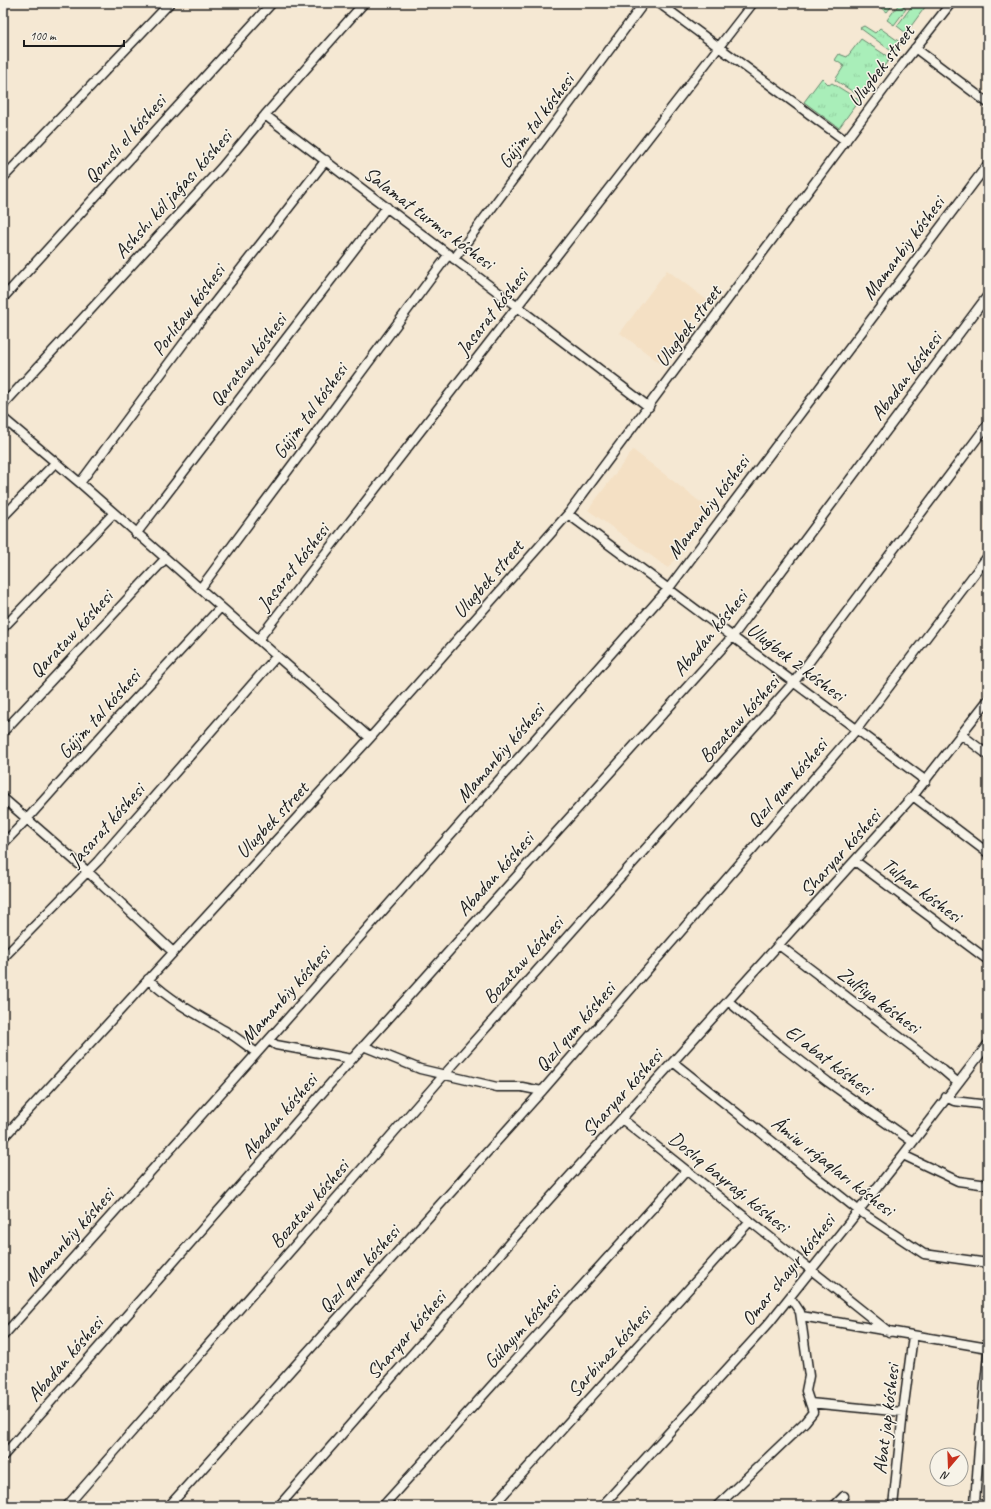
<svg xmlns="http://www.w3.org/2000/svg" width="991" height="1509" font-family="Caveat,sans-serif">
  <defs>
    <pattern id="grass-tufts" width="24" height="20" patternUnits="userSpaceOnUse"><rect width="24" height="20" fill="#a9eeb9"/><path d="M3 7l-1-3M5 7V3M7 7l1-3M15 17l-1-3M17 17v-4M19 17l1-3" fill="none" stroke="#91cc9e"/></pattern>
  </defs>
  <rect width="100%" height="100%" fill="#f5e8d3"/>
  <filter id="ink" filterUnits="userSpaceOnUse"><feTurbulence type="fractalNoise" baseFrequency=".025" numOctaves="2"/><feDisplacementMap in="SourceGraphic" scale="8" xChannelSelector="R" yChannelSelector="G"/><feConvolveMatrix kernelMatrix="1 2 1 2 8 2 1 2 1" color-interpolation-filters="sRGB"/></filter>
  <g filter="url(#ink)">
    <path fill="#f4e0c4" d="M667 270 707 300 660 363 620 333Z
      M633 450 712 511 668 568 588 510Z"/>
    <path fill="url(#grass-tufts)" stroke="#62856a" d="M876 3H881L887 6 894 3 887 12Z
      M914 3H928L906 33 897 26Z
      M899 4 906 9 894 25 887 20Z
      M864 26 875 33 880 28 901 43 894 53 860 28Z
      M861 39 890 58 861 97 835 80 844 66 835 60 839 54 847 57Z
      M822 78 829 85 832 83 859 100 839 128 804 102Z"/>
    <g fill="none" stroke-linecap="round" stroke-linejoin="round">
      <g stroke="#1c1c1c" stroke-width="11">
        <path id="minor" d="M659 3 846 141
          M915 48 988 103
          M265 115 649 407
          M3 178 170 3
          M454 259 644 3
          M3 298 272 3
          M3 405 221 168 265 115 364 3
          M3 418 80 483 370 738
          M80 483 198 324 326 160
          M568 514 926 781
          M3 517 55 463
          M136 534 387 207
          M200 589 449 254
          M3 628 113 514
          M258 640 753 3
          M3 732 165 559
          M962 735 988 755
          M913 796 988 853
          M3 798 88 872 173 952
          M3 844 27 819 113 723 220 608
          M855 861 988 960
          M779 945 943 1070 958 1083
          M3 958 98 861 276 657
          M148 979C172 1002 201 1017 229 1033 239 1039 248 1047 257 1053
          M728 1001 784 1048 828 1082 913 1142
          M269 1040 276 1045 352 1059
          M363 1046 420 1069 497 1087H522L542 1091
          M673 1062 858 1210 924 1254 988 1263
          M946 1097 954 1101 988 1105
          M622 1119 889 1332
          M3 1138 370 738 568 514 902 65 951 3
          M903 1155 958 1181 988 1185
          M801 1316 988 1348
          M3 1336 257 1053 669 588 988 164
          M988 1354 980 1434 975 1503 988 1506
          M810 1403 903 1412
          M3 1456 352 1059 733 636 988 295
          M67 1506 444 1075 794 682 988 424
          M169 1506 542 1091 857 729 988 556
          M279 1506 514 1238 913 796 988 700
          M383 1506 686 1171
          M493 1506 750 1221
          M602 1506 769 1323 903 1155 988 1044
          M717 1506 805 1422 813 1412 806 1391 809 1376 800 1312 790 1297
          M834 1506 844 1496
          M893 1506 903 1412 913 1336"/>
      </g>
      <use href="#minor" stroke="#f7f3e8" stroke-width="8"/>
    </g>
  </g>
  <g text-anchor="middle" dominant-baseline="central" stroke-width="3" stroke-linejoin="round" paint-order="stroke">
    <g font-size="20" fill="#1c1c1c" stroke="#f7f3e8">
      <text transform="translate(881 66) rotate(-53)">Ulugbek street</text>
      <text transform="translate(536 121) rotate(-53)">Gújim tal kóshesi</text>
      <text transform="translate(125 139) rotate(-48)">Qonıslı el kóshesi</text>
      <text transform="translate(173 194) rotate(-48)">Ashshı kól jaǵası kóshesi</text>
      <text transform="translate(429 218) rotate(37)">Salamat turmıs kóshesi</text>
      <text transform="translate(903 248) rotate(-53)">Mamanbiy kóshesi</text>
      <text transform="translate(188 310) rotate(-53)">Porlıtaw kóshesi</text>
      <text transform="translate(492 312) rotate(-52)">Jasarat kóshesi</text>
      <text transform="translate(688 326) rotate(-53)">Ulugbek street</text>
      <text transform="translate(248 360) rotate(-52)">Qarataw kóshesi</text>
      <text transform="translate(906 376) rotate(-53)">Abadan kóshesi</text>
      <text transform="translate(310 411) rotate(-54)">Gújim tal kóshesi</text>
      <text transform="translate(708 507) rotate(-53)">Mamanbiy kóshesi</text>
      <text transform="translate(293 567) rotate(-52)">Jasarat kóshesi</text>
      <text transform="translate(488 579) rotate(-49)">Ulugbek street</text>
      <text transform="translate(710 633) rotate(-50)">Abadan kóshesi</text>
      <text transform="translate(71 634) rotate(-47)">Qarataw kóshesi</text>
      <text transform="translate(796 662) rotate(37)">Uluǵbek 2 kóshesi</text>
      <text transform="translate(99 714) rotate(-48)">Gújim tal kóshesi</text>
      <text transform="translate(739 719) rotate(-48)">Bozataw kóshesi</text>
      <text transform="translate(500 753) rotate(-49)">Mamanbiy kóshesi</text>
      <text transform="translate(787 783) rotate(-49)">Qızıl qum kóshesi</text>
      <text transform="translate(272 820) rotate(-47)">Ulugbek street</text>
      <text transform="translate(106 825) rotate(-48)">Jasarat kóshesi</text>
      <text transform="translate(840 853) rotate(-48)">Sharyar kóshesi</text>
      <text transform="translate(495 874) rotate(-48)">Abadan kóshesi</text>
      <text transform="translate(922 890) rotate(37)">Tulpar kóshesi</text>
      <text transform="translate(523 960) rotate(-48)">Bozataw kóshesi</text>
      <text transform="translate(285 995) rotate(-48)">Mamanbiy kóshesi</text>
      <text transform="translate(879 1000) rotate(37)">Zulfiya kóshesi</text>
      <text transform="translate(575 1027) rotate(-49)">Qızıl qum kóshesi</text>
      <text transform="translate(829 1060) rotate(37)">El abat kóshesi</text>
      <text transform="translate(622 1093) rotate(-48)">Sharyar kóshesi</text>
      <text transform="translate(279 1116) rotate(-49)">Abadan kóshesi</text>
      <text transform="translate(833 1166) rotate(38)">Ámiw ırǵaqları kóshesi</text>
      <text transform="translate(729 1182) rotate(39)">Doslıq bayraǵı kóshesi</text>
      <text transform="translate(309 1204) rotate(-49)">Bozataw kóshesi</text>
      <text transform="translate(69 1237) rotate(-48)">Mamanbiy kóshesi</text>
      <text transform="translate(359 1269) rotate(-48)">Qızıl qum kóshesi</text>
      <text transform="translate(788 1270) rotate(-51)">Omar shayır kóshesi</text>
      <text transform="translate(522 1327) rotate(-48)">Gúlayım kóshesi</text>
      <text transform="translate(406 1335) rotate(-49)">Sharyar kóshesi</text>
      <text transform="translate(609 1352) rotate(-48)">Sarbinaz kóshesi</text>
      <text transform="translate(65 1359) rotate(-49)">Abadan kóshesi</text>
      <text transform="translate(886 1419) rotate(-83)">Abat jap kóshesi</text>
    </g>
  </g>
  <rect width="991" height="1509" fill="none" stroke="#f7f3e8" stroke-width="16"/>
  <rect x="8" y="8" width="975" height="1493" fill="none" stroke="#1c1c1c" stroke-width="1.5" filter="url(#ink)"/>
  <g transform="translate(949 1467) rotate(199)"><circle r="19" fill="#f7f3e8" stroke="#9f9d96"/>
  <path d="M0-3L7 15L0 10L-7 15Z" fill="#c8321e"/>
  <text y="-6" font-size="11" font-weight="bold" text-anchor="middle" fill="#1c1c1c">N</text>
  </g>
  <path d="M24 40v6h100v-6" fill="none" stroke="#1c1c1c" stroke-width="2"/>
  <text x="30" y="40" font-size="12" fill="#1c1c1c" stroke="#f7f3e8" stroke-width="3" paint-order="stroke">100 m</text>
</svg>
